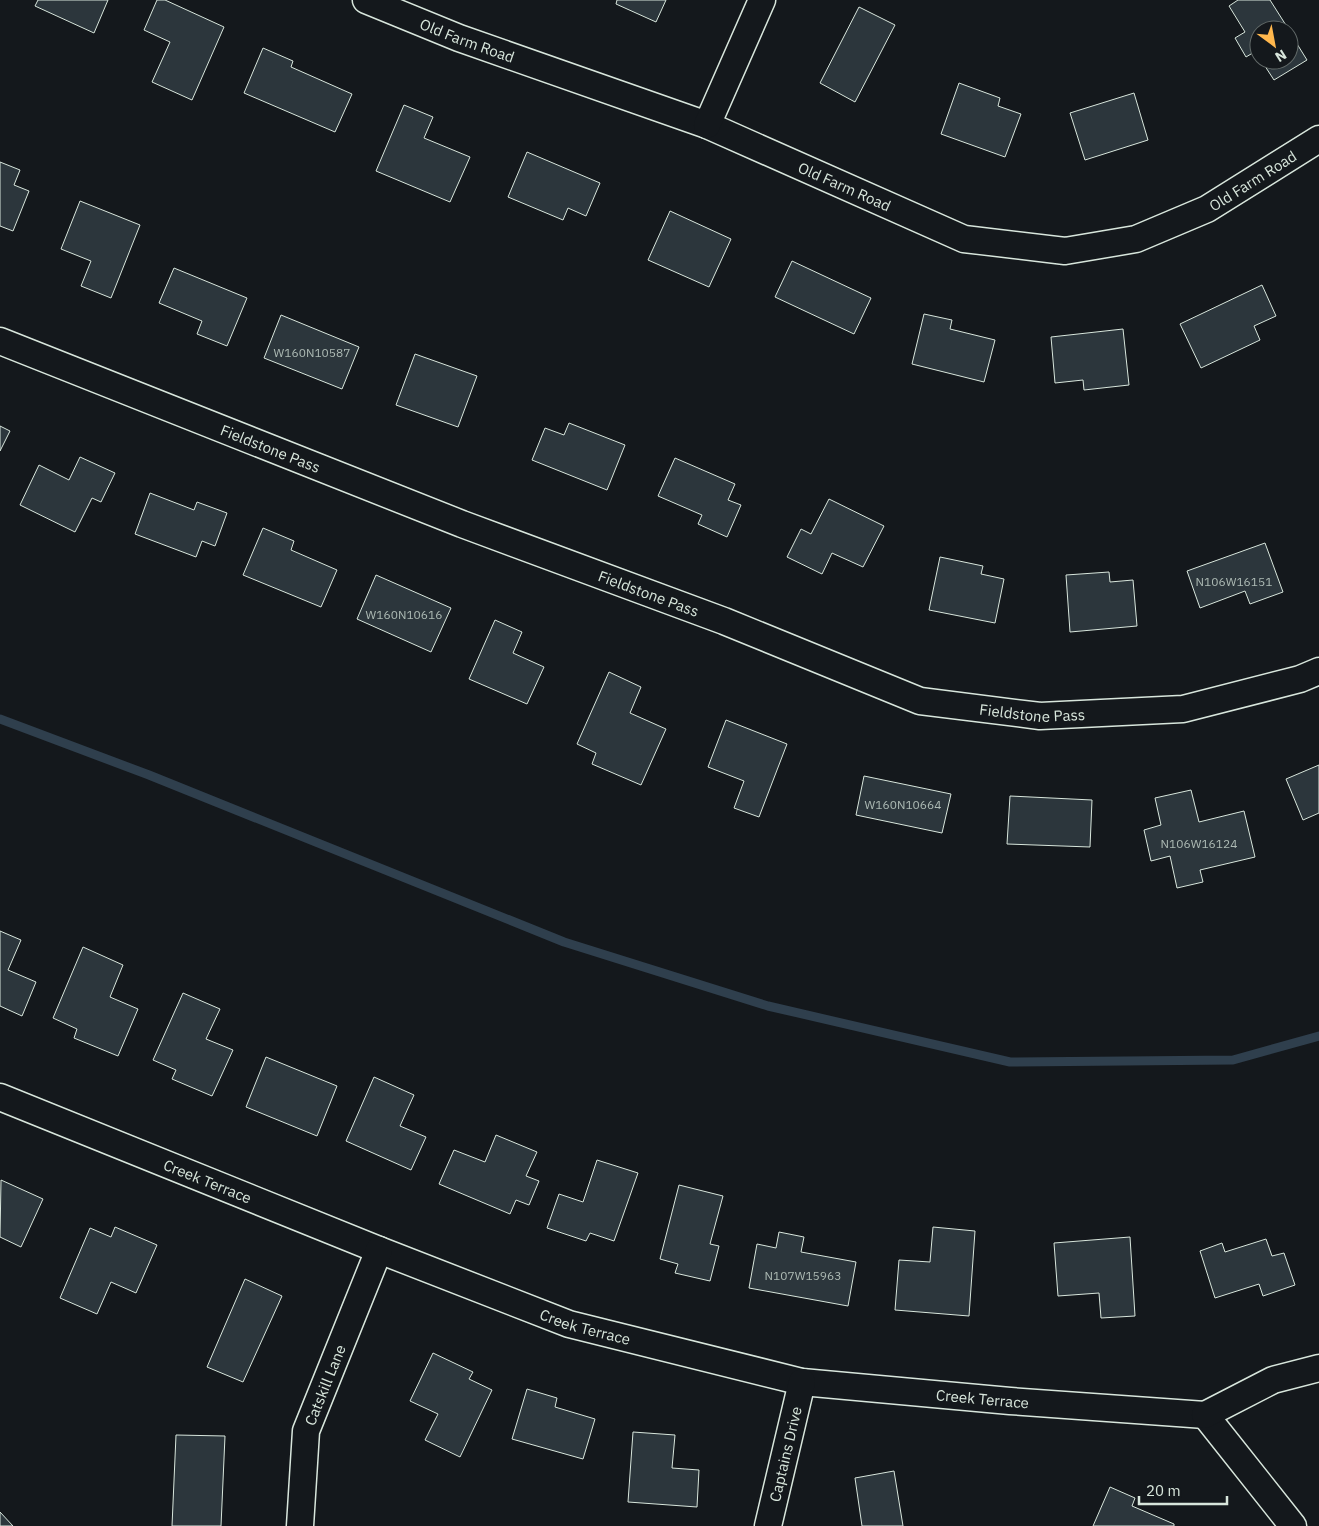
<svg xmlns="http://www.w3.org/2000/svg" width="1319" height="1526" font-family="'IBM Plex Sans',sans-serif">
  <rect width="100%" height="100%" fill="#14181c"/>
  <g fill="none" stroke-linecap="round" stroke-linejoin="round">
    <path stroke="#2f3f4d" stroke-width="9" d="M0 719 149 775 564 942 768 1006 1010 1062 1233 1060 1319 1036"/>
  </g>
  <path fill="#2c363c" stroke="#d8e6dc" d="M38 0H108L94 33 35 6Z
    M157 0H165L224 27 192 100 152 82 170 42 144 30Z
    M617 0H666L656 22 616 4Z
    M1238 0H1270L1289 30H1259V56L1256 51 1246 57 1235 38 1245 32 1229 6Z
    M859 7 895 25 855 102 820 83Z
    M1289 31 1307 60 1274 80 1261 60H1289Z
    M263 48 293 61 291 67 352 94 335 132 244 93Z
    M959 83 1000 98 998 106 1021 114 1005 157 941 134Z
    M1134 93 1148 140 1085 160 1070 113Z
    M404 105 433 117 424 138 470 157 450 202 376 171Z
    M527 152 600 183 586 216 568 208 563 220 508 197Z
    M0 162 20 170 14 185 29 191 13 231 0 226Z
    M80 201 140 225 111 298 81 286 91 261 61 249Z
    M670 211 731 239 709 287 648 260Z
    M792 261 871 298 854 334 775 297Z
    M174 268 247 298 227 346 197 334 202 321 159 303Z
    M1262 285 1276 316 1254 326 1260 340 1201 368 1180 324Z
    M924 314 952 320 950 329 995 340 984 382 912 364Z
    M281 315 359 347 342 389 264 358Z
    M1123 329 1129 385 1084 390 1083 380 1055 383 1051 337Z
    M415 354 477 376 458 427 396 405Z
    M569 423 625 445 607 490 532 460 545 428 564 435Z
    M0 426 10 431 0 451Z
    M80 457 115 473 101 502 92 498 75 532 20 505 39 465 69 480Z
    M675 458 735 484 728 500 741 505 727 537 698 524 702 515 658 496Z
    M150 493 194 510 197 502 227 513 215 546 202 541 196 557 135 534Z
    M829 499 884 526 863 567 832 553 822 574 787 557 801 529 811 534Z
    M263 528 294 541 291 550 337 570 321 607 243 575Z
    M1265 543 1283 592 1250 604 1245 591 1200 608 1187 571Z
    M940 557 983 566 981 574 1004 579 995 623 929 610Z
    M1109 572 1110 582 1133 580 1137 626 1070 632 1066 575Z
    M376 575 451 608 431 652 357 619Z
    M495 620 522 632 513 653 544 667 527 704 469 679Z
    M609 672 641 687 630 713 666 729 641 785 592 764 596 753 577 744Z
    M726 720 787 744 759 817 734 808 744 781 708 767Z
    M1319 765V813L1303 820 1286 779Z
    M864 776 951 794 942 833 856 815Z
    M1191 790 1199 822 1244 811 1255 857 1200 870 1203 882 1177 888 1170 856 1151 861 1144 830 1161 825 1155 798Z
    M1010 796 1092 800 1090 847 1007 844Z
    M0 931 21 940 8 970 36 982 22 1016 0 1006Z
    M83 947 123 965 110 997 138 1009 118 1056 74 1038 77 1029 53 1018Z
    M183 993 220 1009 206 1039 233 1050 212 1096 172 1079 176 1070 153 1060Z
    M266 1057 337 1086 317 1136 246 1107Z
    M374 1077 414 1095 400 1126 426 1137 411 1170 346 1141Z
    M496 1135 537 1152 526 1176 539 1181 529 1205 516 1200 510 1214 439 1184 454 1150 485 1162Z
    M597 1160 638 1173 614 1241 590 1233 586 1241 547 1228 559 1194 583 1202Z
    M1 1180 43 1199 21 1247 0 1237Z
    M679 1185 723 1196 710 1244 719 1246 710 1281 675 1273 678 1264 660 1259Z
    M115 1227 157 1245 136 1293 111 1282 97 1314 60 1298 90 1228 111 1237Z
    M933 1227 975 1231 969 1316 895 1310 899 1260 930 1262Z
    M779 1232 804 1237 801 1252 856 1262 848 1306 749 1288 757 1244 776 1248Z
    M1130 1237 1135 1316 1101 1318 1099 1293 1058 1296 1054 1243Z
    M1266 1239 1272 1256 1284 1253 1295 1285 1263 1296 1259 1284 1215 1298 1200 1251 1222 1243 1225 1252Z
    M245 1279 282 1296 243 1382 207 1367Z
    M433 1353 473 1372 469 1379 492 1390 460 1457 425 1440 438 1414 410 1401Z
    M527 1389 557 1398 555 1407 595 1419 583 1459 512 1439Z
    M633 1432 675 1435 672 1468 699 1470 697 1507 628 1502Z
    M176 1435 225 1436 221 1526H172Z
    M894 1471 903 1526H862L855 1478Z
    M1110 1487 1135 1498 1132 1506 1174 1524V1526H1093Z
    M0 1512 13 1526H0Z"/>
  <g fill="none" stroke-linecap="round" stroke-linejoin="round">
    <g stroke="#d8e6dc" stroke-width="29">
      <g id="minor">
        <path id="s1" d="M366 0 459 38 707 125 964 239 1065 251 1136 239 1207 209 1319 139"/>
        <path d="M707 125 762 0"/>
        <path id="s2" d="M0 341 462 524 724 621 920 701 1040 716 1183 709 1300 679 1319 671"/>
        <path id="s3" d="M0 1097 379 1250 569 1324 802 1382 1010 1401 1205 1415"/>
        <path d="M1205 1415 1293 1526"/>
        <path d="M1205 1415 1273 1380 1319 1368"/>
        <path id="s4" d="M300 1526 306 1431 379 1250"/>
        <path id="s5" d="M768 1526 802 1382"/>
      </g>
    </g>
    <use href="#minor" stroke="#14181c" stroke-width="26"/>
  </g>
  <g text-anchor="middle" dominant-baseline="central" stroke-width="4" stroke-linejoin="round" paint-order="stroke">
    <g font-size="12" fill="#adbab4">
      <text x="312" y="352">W160N10587</text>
      <text x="1234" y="581">N106W16151</text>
      <text x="404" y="614">W160N10616</text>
      <text x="903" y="804">W160N10664</text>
      <text x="1199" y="843">N106W16124</text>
      <text x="803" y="1275">N107W15963</text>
    </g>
    <g font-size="15" fill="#d8e6dc" stroke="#14181c">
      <text stroke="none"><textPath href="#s1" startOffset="109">Old Farm Road</textPath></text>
      <text stroke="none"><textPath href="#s1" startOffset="949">Old Farm Road</textPath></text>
      <text stroke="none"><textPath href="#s1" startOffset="514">Old Farm Road</textPath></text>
      <text stroke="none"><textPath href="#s2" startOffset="291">Fieldstone Pass</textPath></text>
      <text stroke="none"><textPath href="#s2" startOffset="696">Fieldstone Pass</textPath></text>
      <text stroke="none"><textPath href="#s2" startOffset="1101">Fieldstone Pass</textPath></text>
      <text stroke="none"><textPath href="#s3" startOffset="224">Creek Terrace</textPath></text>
      <text stroke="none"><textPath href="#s3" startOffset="629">Creek Terrace</textPath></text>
      <text stroke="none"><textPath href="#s4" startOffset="145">Catskill Lane</textPath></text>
      <text stroke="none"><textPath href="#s3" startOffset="1034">Creek Terrace</textPath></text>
      <text stroke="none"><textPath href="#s5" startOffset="74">Captains Drive</textPath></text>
    </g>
  </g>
  <g transform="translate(1274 45) rotate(148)"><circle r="24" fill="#14181c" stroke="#626a69"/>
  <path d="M0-4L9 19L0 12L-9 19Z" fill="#ffb74d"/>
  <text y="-8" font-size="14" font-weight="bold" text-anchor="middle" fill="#d8e6dc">N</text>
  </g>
  <path d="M1139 1496v8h88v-8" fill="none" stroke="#d8e6dc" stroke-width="2.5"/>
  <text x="1146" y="1496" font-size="15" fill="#d8e6dc" stroke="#14181c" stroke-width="4" paint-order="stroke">20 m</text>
</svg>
